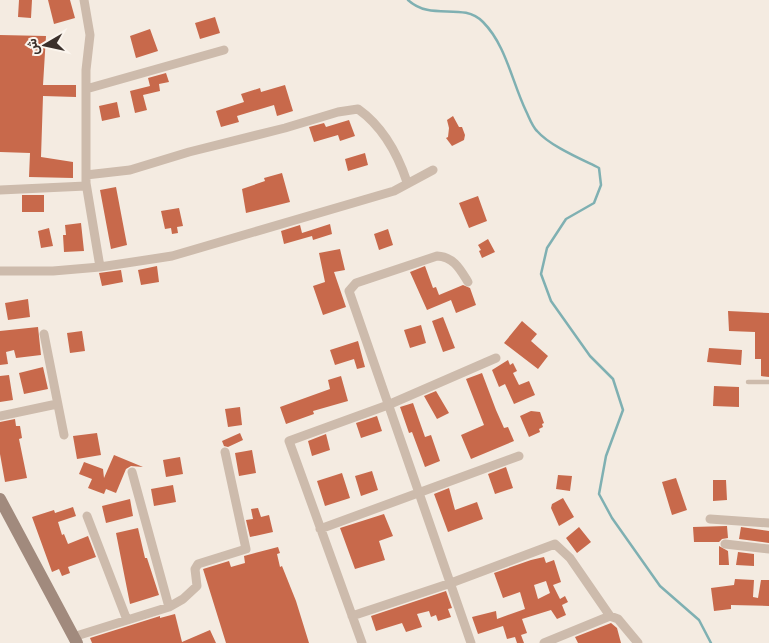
<svg xmlns="http://www.w3.org/2000/svg" width="769" height="643" font-family="'Source Sans 3',Vazirmatn,sans-serif">
  <rect width="100%" height="100%" fill="#f4ebe1"/>
  <g fill="none" stroke-linecap="round" stroke-linejoin="round">
    <path stroke="#7fb0b2" stroke-width="2.5" d="M408 0C432 22 462 1 483 22 506 45 512 82 526 111 529 117 532 126 537 131 550 146 581 159 599 168L601 185 594 203 566 219 547 248 541 274 551 301 590 356 613 379 623 410 606 456 599 494 612 518 660 586 699 620 711 643"/>
  </g>
  <path fill="#c8694b" fill-rule="evenodd" d="M19 0H32L31 18 18 17Z
    M48 0H70L75 18 54 24Z
    M215 17 220 33 200 39 195 23Z
    M150 29 158 51 136 58 130 36Z
    M0 35 46 36 43 85H76V97L43 96 41 157 73 162V178L29 177 30 153 0 152Z
    M166 73 169 82 159 84 160 91 143 95 147 110 135 113 130 91 150 86 148 78Z
    M285 85 293 111 277 116 274 105 237 116 239 122 221 127 216 111 244 102 241 94 260 88 261 92Z
    M117 102 120 117 102 121 99 106Z
    M453 116 459 127H462L465 135 464 140 452 146 446 138 448 137 449 128 447 120Z
    M349 120 355 136 340 141 338 135 314 142 309 127 324 123 326 127Z
    M365 153 368 165 348 171 345 159Z
    M282 173 290 202 246 213 242 189 265 181 264 178Z
    M116 187 127 245 111 249 100 190Z
    M22 195H44V212H22Z
    M478 196 487 221 469 228 459 203Z
    M179 208 183 226 177 227 178 233 172 234 171 228 165 229 161 211Z
    M81 223 84 251 64 252 63 235H66L65 225Z
    M330 224 332 234 313 240 312 236 284 244 281 231 300 225 302 233Z
    M49 228 53 246 41 248 38 231Z
    M388 229 393 245 379 250 374 234Z
    M488 239 495 252 482 258 479 251 481 250 478 245Z
    M340 249 345 270 334 272 346 307 323 315 313 286 325 282 319 253Z
    M157 266 159 282 141 285 138 270Z
    M425 266 433 288 436 287 439 295 463 285 470 288 476 305 456 313 451 300 427 310 410 272Z
    M121 270 123 282 102 286 99 273Z
    M28 299 30 317 8 320 5 303Z
    M728 311 769 313V377L761 376V359H755V332L729 331Z
    M443 317 455 348 443 352 432 321Z
    M522 321 537 334 531 341 548 356 538 369 504 343Z
    M421 325 426 343 410 348 404 330Z
    M38 327 41 355 16 358 14 350 6 352 8 364 0 365V331Z
    M82 331 85 351 70 353 67 333Z
    M358 341 365 367 357 369 354 359 335 365 330 350Z
    M709 348 742 350 741 365 707 362Z
    M508 360 510 365 513 363 517 371 513 373 519 385 529 381 535 395 514 404 505 384 499 387 492 370Z
    M43 367 48 389 24 394 19 373Z
    M482 373 496 410 504 428 508 427 514 441 471 459 461 435 484 425 466 379Z
    M9 375 13 400 0 402V376Z
    M341 376 348 401 313 411 314 414 286 424 280 407 330 389 328 380Z
    M714 386 739 387V407L713 406Z
    M436 391 449 413 437 419 424 396Z
    M413 403 425 437 431 435 440 461 425 467 412 432 409 433 400 407Z
    M240 407 242 425 228 427 225 409Z
    M531 411 540 412 544 423 542 424 543 427 539 429 540 432 529 437 520 416Z
    M377 416 382 431 361 438 356 423Z
    M15 419 16 426H20L22 438 19 439 27 478 5 482 0 454V422Z
    M97 433 101 455 77 459 73 436Z
    M240 433 243 440 228 447 224 446 222 441Z
    M326 434 330 450 312 456 308 441Z
    M252 450 256 473 239 476 235 453Z
    M114 455 143 467 131 466 126 469 116 493 106 489 104 494 88 488 92 479 79 474 84 462 103 469 104 478Z
    M180 457 183 474 166 477 163 460Z
    M506 467 513 488 495 494 488 474Z
    M372 471 378 490 361 496 355 476Z
    M342 473 350 498 325 506 317 481Z
    M558 475 572 476 570 491 556 489Z
    M676 478 687 510 672 515 662 482Z
    M713 480H726L727 500 713 501Z
    M173 485 176 502 154 506 151 489Z
    M449 488 455 510 477 502 483 519 448 532 434 494Z
    M563 498 574 517 559 526 551 508 552 504Z
    M130 499 133 516 106 523 102 506Z
    M73 507 76 516 58 522 62 535 64 534 68 544 88 536 96 557 68 567 70 573 62 576 59 569 52 572 32 517 54 510 55 513Z
    M258 508 261 517 269 515 273 532 250 537 246 520 253 519 251 509Z
    M384 514 393 536 379 541 385 560 355 569 340 528Z
    M727 526 728 538 722 539 719 542H694L693 527Z
    M579 527 591 542 577 553 566 538Z
    M741 527 769 531V543L739 539Z
    M138 528 145 558H147L159 595 130 604 116 533Z
    M719 546 728 551 729 565H719Z
    M278 547 280 553 277 554 280 567 282 566 296 601 309 643H226L203 569 229 561 231 567 245 563 244 556Z
    M738 552 754 554V566L736 565Z
    M544 557 546 563 554 560 561 582 553 585 560 599 565 596 568 602 562 605 566 615 557 619 551 610 522 619 527 633 521 635 524 643H517L515 637 507 639 503 626 478 634 472 617 496 611 497 619 525 609 520 592 503 598 494 573 531 560ZM546 581 550 593 538 599 534 585Z
    M735 579 754 580 753 597 758 598 761 580H769V606L731 605V609L714 611 711 588 734 585Z
    M446 591 452 608 448 609 451 617 438 621 436 615 431 617 429 611 417 614 422 627 406 632 402 623 376 631 371 616Z
    M175 614 182 642 210 630 216 643H92L90 638 160 616V618Z
    M611 623 617 628 621 643H578L575 637Z"/>
  <g fill="none" stroke-linecap="round" stroke-linejoin="round">
    <path stroke="#cdbbac" stroke-width="4.5" d="M748 382H769"/>
    <path stroke="#cdbbac" stroke-width="9" d="M84 0 90 35 86 70V183L100 267
      M86 89 224 50
      M86 175 130 170 189 152 285 128 338 112 358 109C382 126 398 155 407 182
      M0 190 86 186
      M0 271H53L100 267 172 256 394 191 433 170
      M468 282C460 269 454 257 437 256L356 283 349 291 471 643
      M44 334 64 435
      M0 416 57 404
      M132 472 169 607
      M87 516 127 620
      M710 519 769 523
      M320 529 519 456
      M725 544 769 549
      M352 616 451 583 555 544 570 558 610 616
      M74 640 73 637 169 607 183 599 197 586 195 569 198 564 246 549 225 452
      M362 643 289 441 388 405 496 358
      M544 643 610 616 618 619 638 643"/>
    <path stroke="#a18a7d" stroke-width="12" d="M0 499 77 643"/>
  </g>
  <g transform="translate(45 45) rotate(261)" stroke="#fbf5ee" stroke-width="4" paint-order="stroke">
  <path d="M0-4L9 19L0 12L-9 19Z" fill="#3b302b"/>
  <text y="-8" font-size="14" font-weight="bold" text-anchor="middle" fill="#3b302b">ش</text>
  </g>
</svg>
